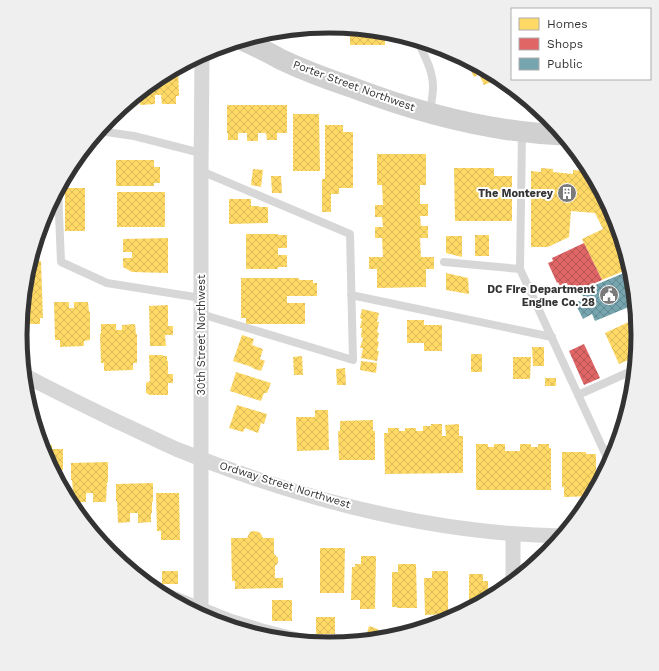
<svg xmlns="http://www.w3.org/2000/svg" width="659" height="671" font-family="'Work Sans',sans-serif">
  <defs>
    <pattern id="homes-cross-hatch" width="8" height="8" patternUnits="userSpaceOnUse"><rect width="8" height="8" fill="#ffd966"/><path d="M0 0l8 8M0 8l8-8" fill="none" stroke="#dbbb59"/></pattern>
    <pattern id="shops-cross-hatch" width="8" height="8" patternUnits="userSpaceOnUse"><rect width="8" height="8" fill="#e06666"/><path d="M0 0l8 8M0 8l8-8" fill="none" stroke="#b65555"/></pattern>
    <pattern id="public-cross-hatch" width="8" height="8" patternUnits="userSpaceOnUse"><rect width="8" height="8" fill="#76a5af"/><path d="M0 0l8 8M0 8l8-8" fill="none" stroke="#61878f"/></pattern>
  </defs>
  <rect width="100%" height="100%" fill="#fff"/>
  <path fill="url(#homes-cross-hatch)" d="M350 28 385 32V45H350Z
    M473 63 502 78 507 83 499 87 495 85 493 81 484 85 479 74 474 77 468 65Z
    M178 67 179 96H176V104H162L161 95H155V104L140 105V97H139V94L158 78Z
    M227 105H287V133H277V140H267L266 133H258V141H247V133H238V140H228V133H227Z
    M293 114H319L320 171H293Z
    M325 125H343V132H353V188H339V194H331V212H322V179H325Z
    M377 154H426V185H420V204H428V216H420L421 226H428V238H420L421 257H434V269H426V287L377 288V269H369V257H383L382 238H375V227H383L382 217H375V205H383L382 185H377Z
    M116 160H154V167H160V183H154V186H116Z
    M454 168H494V176H512V221H455Z
    M541 168 553 169V172L573 174V170L585 171V175H593L616 217 631 268 602 280 582 239 603 229 595 213 571 211 569 237 548 247H531V171L541 172Z
    M253 169 263 170 261 187 251 185Z
    M271 176H281L282 193H272Z
    M65 188H85V231H65Z
    M117 192H165V227H117Z
    M229 199H251V206H259V207H268V223L229 224Z
    M246 234H278V235H287V248H278V255H287V267H278V269H246Z
    M475 235H489V256H475Z
    M446 236H462V257L446 253Z
    M168 238V273L132 272 123 267V258H132V252H123V239Z
    M30 261H41L43 318H40V324H21L26 275Z
    M446 273 468 278 469 294 446 290Z
    M241 278H298L300 280H313V283H317V296H287V303H305V324H246V318H241Z
    M54 302H69V308H74V302H88L89 312H90V340L84 341V346L60 347V340H55Z
    M168 305V326H173V335H165L166 346H150L149 306Z
    M362 309 379 313 377 322H379L377 332 379 333 377 341 379 342 377 351H379L377 361 361 358 363 348H360L363 338 361 337 362 328H360L362 319 360 318Z
    M637 318 639 336 637 356 619 364 605 333Z
    M407 320H424V325H442V351H424V343H407Z
    M101 324H116V330H122V325L135 324 136 334H137V363H133V370L104 371V363H101L100 334H101Z
    M242 335 254 339 252 345 263 349 260 359 265 361 261 371 252 368V367L233 361Z
    M532 347H544V366H533Z
    M471 354H482V372H471Z
    M149 355H163V356H167V361H168V374H173V383H168V395H150L146 393V383L150 381Z
    M302 356 303 375H294L293 357Z
    M513 357H531L530 379H513Z
    M361 361 377 363 376 373 360 370Z
    M345 368 346 385H337L336 369Z
    M236 372 271 383 267 393H264L261 401 230 391Z
    M545 378H556V386H545Z
    M237 405 267 414 264 424 261 423 258 433 245 428 243 432 229 428Z
    M315 410H328L329 450 297 451 296 417H315Z
    M373 420V431H375V460H339L338 431H340V421Z
    M431 424H442V436H446L445 425 459 424V436H463V473L385 474 384 433H388V428H399V431H405V428H416V431H423V426H431Z
    M476 444H488V447H494V444H505V451H520V444H531V447H538V444H549V448H551V490H476Z
    M43 445H52V449H63V470H60V481H58L43 454 42 450Z
    M562 452H586V454H596V474H594V489H593V496L564 497V487H562Z
    M108 462V482H107L106 502H93V493H86V502H74L72 480H71V463Z
    M153 483V502H152V513H151V522L138 523V513H130V522L118 523 117 501H116V484Z
    M156 493H179L180 540H161V531H157Z
    M254 531 259 532 261 534 263 538H274V554L278 558V563L275 566V578H283V588L235 589V581H232L231 538H247L250 532Z
    M320 548H345L344 593H320Z
    M361 556H376L375 609H360V600H351L352 567H355V564H361Z
    M398 564H416L417 608H397V607H392V572H398Z
    M162 571H178V584H162Z
    M432 571H448V614L425 615 424 578H432Z
    M469 574H483V581H488V600L469 610Z
    M272 600H292V621H272Z
    M316 617H335V634H316Z
    M369 626 378 629 375 641H365Z"/>
  <path fill="url(#shops-cross-hatch)" d="M584 243 602 280 568 295 566 290 569 289 567 283 560 286 558 282 557 283 548 263 553 261 552 258Z
    M584 344 600 378 584 385 569 351Z"/>
  <path fill="url(#public-cross-hatch)" d="M631 270 633 275 636 304 595 321 592 314 583 319 575 303 584 299 581 291Z"/>
  <g fill="none" stroke-linecap="round" stroke-linejoin="round">
    <path stroke="#d7d7d7" stroke-width="8" d="M417 40C424 55 433 70 433 87 433 95 431 104 430 112
      M99 131 134 136 201 153
      M522 133 520 269 610 464
      M201 171 350 234 353 360 201 314
      M58 189 61 262 107 283 201 298
      M444 262 520 269
      M351 295 552 337
      M578 395 636 369
      M604 451 618 445
      M147 584 229 617 261 627 331 645"/>
    <path stroke="#d7d7d7" stroke-width="15" d="M24 375C54 391 85 406 116 421 136 430 156 440 176 449 297 498 432 534 563 536
      M513 583V534
      M201 616V171L202 54"/>
    <path stroke="#d0d0d0" stroke-width="21" d="M242 40C255 46 268 52 280 59 303 70 327 79 351 87 419 113 490 132 563 135"/>
  </g>
  <defs>
    <g id="building-disc" transform="scale(1)"><circle r="9.5" fill="#7a7a7a" stroke="#fff"/><path d="M-4-6H4V6H1V3H-1V6H-4ZM-2.5-4.3h1.7v1.8h-1.7ZM.8-4.3h1.7v1.8H.8ZM-2.5-1h1.7V.8h-1.7ZM.8-1h1.7V.8H.8Z" fill="#fff"/></g>
    <g id="civic-disc" transform="scale(1)"><circle r="9.5" fill="#7a7a7a" stroke="#fff"/><path d="M-.6-6.5H3V-4.5H.6V-3L4-1V1h2V6H-6V1h2V-1L-.6-3ZM-1.2 2.5V6h2.4V2.5Z" fill="#fff"/></g>
  </defs>
  <g fill-rule="evenodd">
    <use href="#building-disc" x="567" y="193"/>
    <use href="#civic-disc" x="609" y="295"/>
  </g>
  <g text-anchor="middle" dominant-baseline="central" stroke-width="4" stroke-linejoin="round" paint-order="stroke">
    <g font-size="11" fill="#333" stroke="#fff">
      <text transform="translate(354 86) rotate(20)">Porter Street Northwest</text>
      <text transform="translate(201 335) rotate(-90)">30th Street Northwest</text>
      <text transform="translate(285 485) rotate(17)">Ordway Street Northwest</text>
    </g>
    <g font-size="11" font-weight="bold" fill="#333" stroke="#fff" text-anchor="end">
      <text x="553" y="193">The Monterey</text>
      <text x="595" y="289">DC Fire Department<tspan x="595" dy="13">Engine Co. 28</tspan></text>
    </g>
  </g>
  <path d="M0 0H659V671H0ZM27 335a302 302 0 1 1 604 0a302 302 0 1 1-604 0Z" fill="#efefef" fill-rule="evenodd"/>
  <path fill="none" stroke="#333" stroke-width="5" d="M27 335a302 302 0 1 1 604 0a302 302 0 1 1-604 0Z"/>
  <rect x="511" y="8" width="140" height="72" fill="#ffffff" stroke="#adadad"/>
  <rect x="519" y="18" width="20" height="12" fill="#ffd966" stroke="#adadad"/>
  <text x="547" y="28" font-size="12" fill="#333333">Homes</text>
  <rect x="519" y="38" width="20" height="12" fill="#e06666" stroke="#adadad"/>
  <text x="547" y="48" font-size="12" fill="#333333">Shops</text>
  <rect x="519" y="58" width="20" height="12" fill="#76a5af" stroke="#adadad"/>
  <text x="547" y="68" font-size="12" fill="#333333">Public</text>
</svg>
